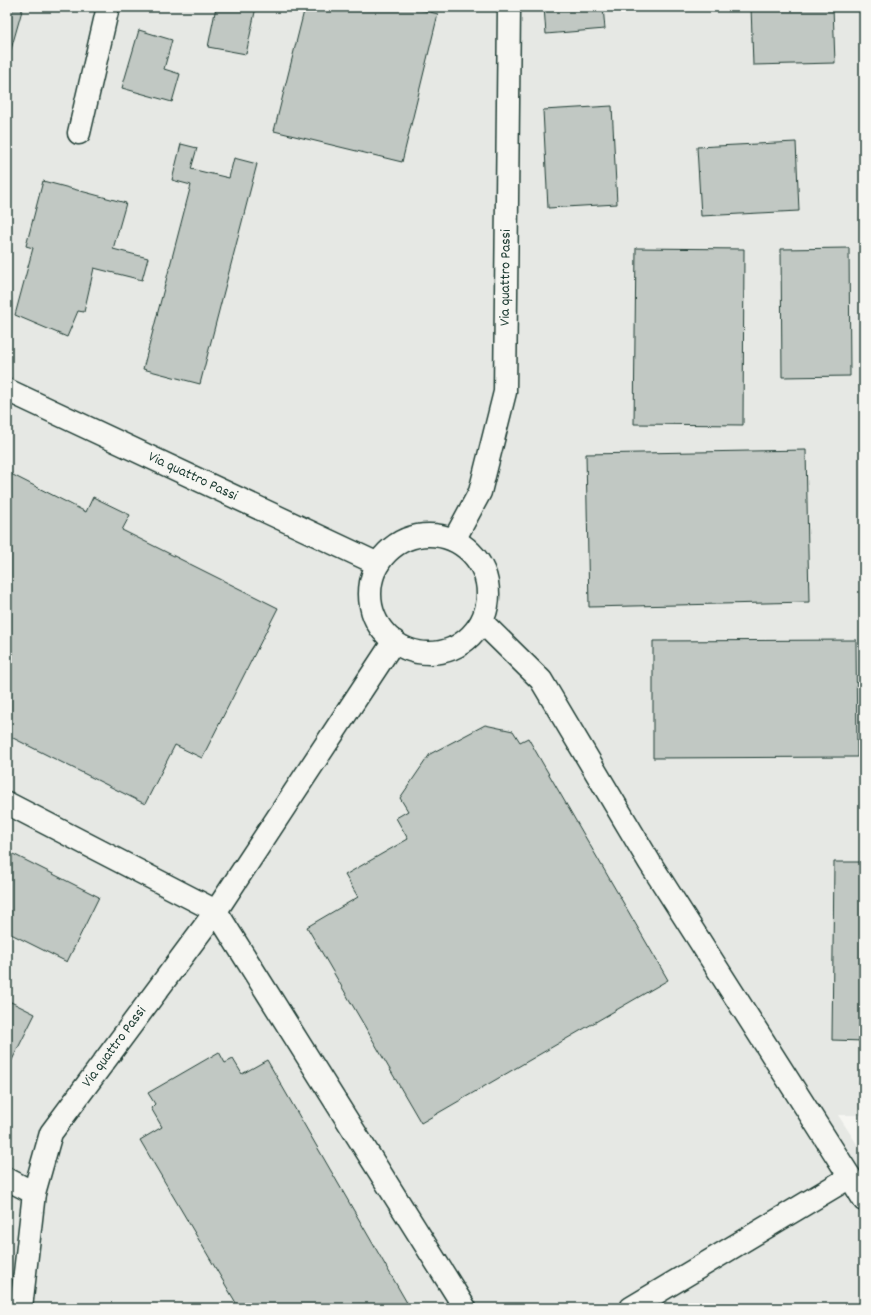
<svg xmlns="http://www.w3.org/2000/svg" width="871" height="1315" font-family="Dekko,sans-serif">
  <rect width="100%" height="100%" fill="#f6f6f2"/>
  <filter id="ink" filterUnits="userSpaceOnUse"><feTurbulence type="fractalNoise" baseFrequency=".025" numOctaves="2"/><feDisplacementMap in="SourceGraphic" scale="8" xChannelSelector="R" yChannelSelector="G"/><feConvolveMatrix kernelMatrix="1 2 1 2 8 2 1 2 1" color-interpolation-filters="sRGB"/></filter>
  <g filter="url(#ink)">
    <path fill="#e6e8e4" d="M7 7H864V1115H838L864 1155V1308H7Z"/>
    <path fill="#c1c8c3" stroke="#1f3d34" d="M7 7H23L10 53 7 52Z
      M216 7H256L246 54 208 47Z
      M305 7H410L438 14 402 162 274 131Z
      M544 7H603L605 29 546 34Z
      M751 7H833L835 63 753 65Z
      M139 30 172 40 164 69 180 74 172 102 122 88Z
      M612 106 617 204 548 208 543 110Z
      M796 142 799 211 701 216 697 147Z
      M181 144 197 148 191 169 229 178 234 158 257 164 200 384 143 369 191 185 172 180Z
      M43 181 126 203 113 249 148 258 142 280 94 268 84 312 78 311 67 337 15 315 33 248 26 246Z
      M636 248 744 249 743 425 634 424Z
      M849 248 850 376 782 377 781 249Z
      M806 450 809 602 589 607 586 454Z
      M7 472 86 512 93 497 130 515 122 530 278 608 202 758 175 745 145 804 7 735Z
      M856 640 857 757 653 758V641Z
      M485 725 513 731 520 742 528 738 668 980 421 1123 307 927 358 897 345 875 408 839 396 818 408 811 400 798 430 754Z
      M7 851 99 897 67 962 7 932Z
      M834 862H864V1041L832 1040Z
      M7 1000 35 1014 7 1070Z
      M219 1052 225 1063 233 1059 242 1074 267 1060 410 1308H239L140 1140 162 1127 151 1108 155 1104 148 1093Z"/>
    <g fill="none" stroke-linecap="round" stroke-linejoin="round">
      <g stroke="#1f3d34" stroke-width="25">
        <g id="minor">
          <path d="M79 133 108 7"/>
          <path id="s1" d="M7 390 378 564"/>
          <circle cx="429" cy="594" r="59"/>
          <path id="s2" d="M454 540 480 492 505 392 509 7"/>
          <path d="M482 622 541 680 650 863 850 1177 631 1308"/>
          <path d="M7 803 216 911 465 1308"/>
          <path d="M850 1177 864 1200"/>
          <path d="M7 1179 34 1193"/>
          <path id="s3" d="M21 1308 34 1193 51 1133 216 911 394 641"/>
        </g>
      </g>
      <use href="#minor" stroke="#f6f6f2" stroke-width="22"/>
    </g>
  </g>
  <g text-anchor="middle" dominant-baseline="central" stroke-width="4" stroke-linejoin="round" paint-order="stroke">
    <g font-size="15" fill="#1f3d34" stroke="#f6f6f2">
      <text stroke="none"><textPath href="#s2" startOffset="272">Via quattro Passi</textPath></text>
      <text stroke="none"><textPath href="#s1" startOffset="205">Via quattro Passi</textPath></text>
      <text stroke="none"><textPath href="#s3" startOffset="285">Via quattro Passi</textPath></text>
    </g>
  </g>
  <rect width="871" height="1315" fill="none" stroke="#f6f6f2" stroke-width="24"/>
  <rect x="12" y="12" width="847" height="1291" fill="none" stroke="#1f3d34" stroke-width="1.5" filter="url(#ink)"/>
</svg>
